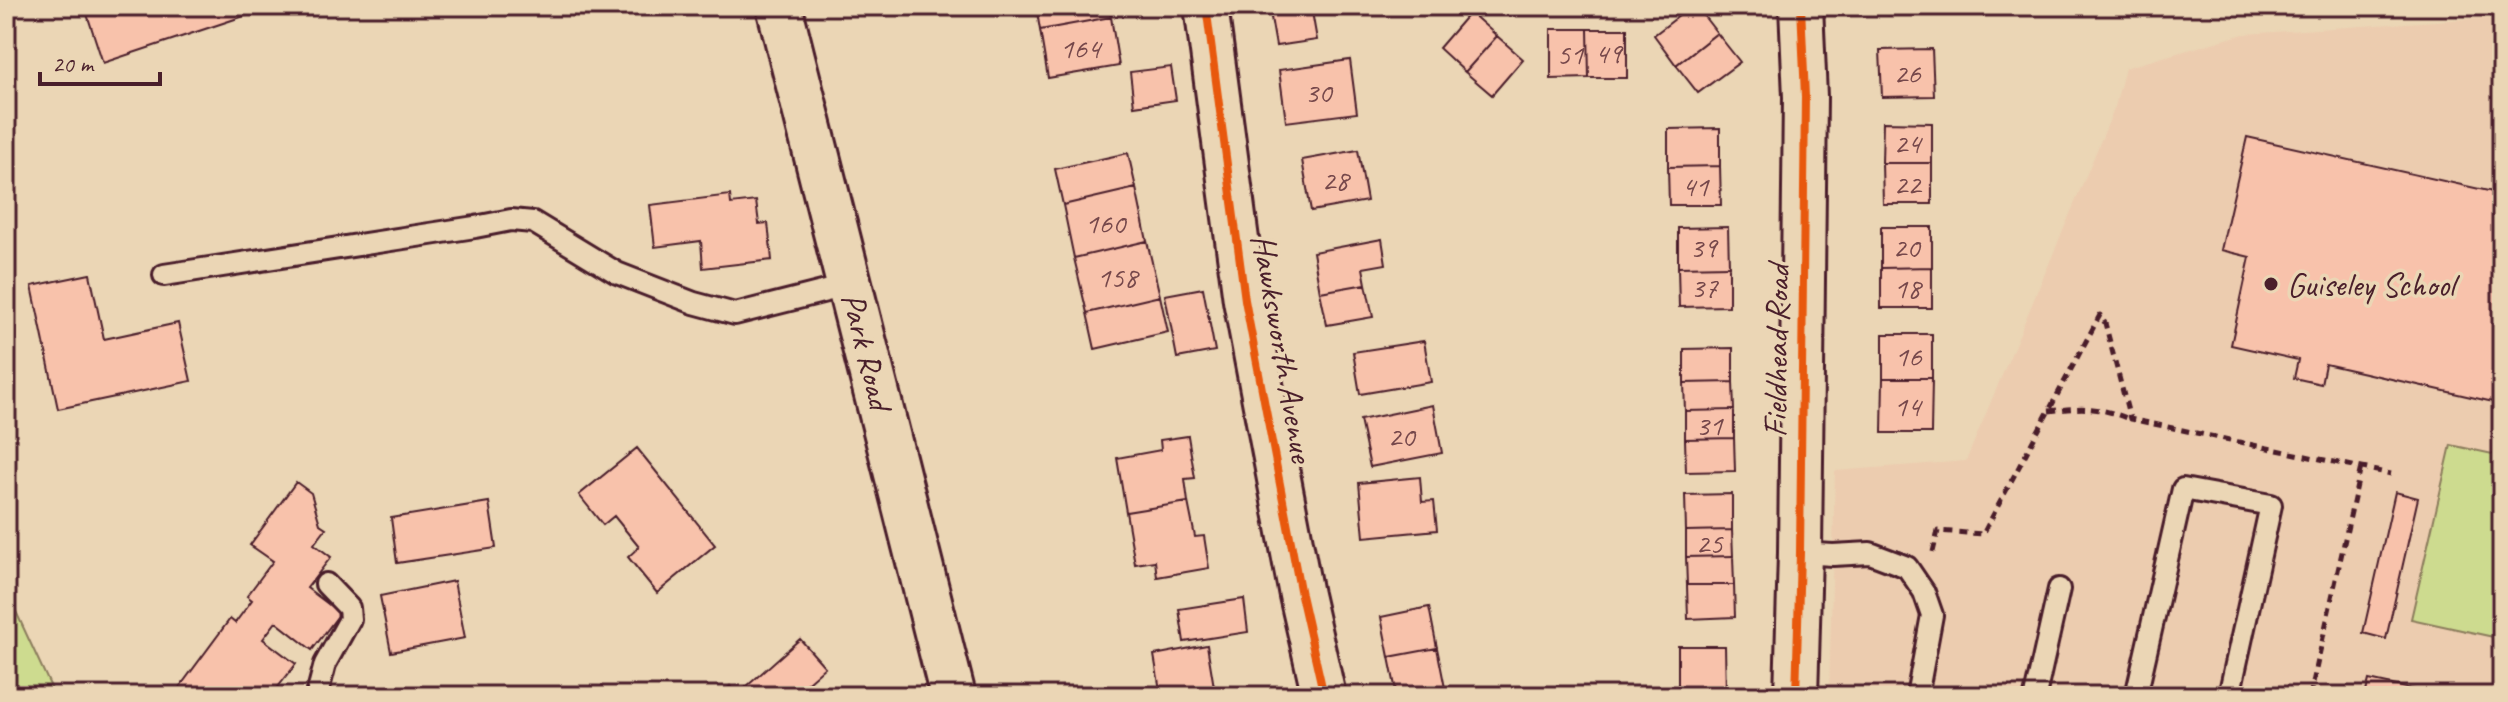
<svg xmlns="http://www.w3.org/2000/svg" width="2508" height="702" font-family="Caveat,sans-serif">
  <rect width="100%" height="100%" fill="#ebd6b5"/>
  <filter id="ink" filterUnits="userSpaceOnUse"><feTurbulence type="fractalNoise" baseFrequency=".0125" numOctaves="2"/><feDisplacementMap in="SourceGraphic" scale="16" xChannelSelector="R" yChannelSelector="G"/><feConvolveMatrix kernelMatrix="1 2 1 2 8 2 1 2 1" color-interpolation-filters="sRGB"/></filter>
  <g filter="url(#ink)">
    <path fill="#ecccaf" d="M2481 18 2502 21V696H1829L1835 471 1966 461 2115 107 2125 68 2244 34Z"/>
    <path fill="#cddb8f" stroke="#8c7d5d" stroke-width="2" d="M2451 445 2502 456V620L2498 638 2411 619Z
      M6 590 55 696H6Z"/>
    <path fill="#f8c2ab" stroke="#4a1f2b" stroke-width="2" d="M92 6H254L256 12 103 63 85 8Z
      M1036 6H1109L1111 17 1040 30Z
      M1269 6H1311L1317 40 1276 46Z
      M1692 6H1696L1717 33 1676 65 1654 35Z
      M1887 6H1951L1952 11 1888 15Z
      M1470 12 1497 36 1465 72 1439 48Z
      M1111 17 1119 66 1048 78 1040 30Z
      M1551 29H1588L1589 78 1551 79Z
      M1588 29H1627V78H1589Z
      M1717 33 1740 62 1698 93 1676 65Z
      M1497 36 1523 59 1492 95 1465 72Z
      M1932 49 1934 96 1882 97 1880 50Z
      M1350 60 1357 113 1286 122 1279 70Z
      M1171 67 1176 100 1134 106 1130 72Z
      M1883 122 1932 123V163H1882Z
      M1720 128V166L1668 167V129Z
      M2247 137 2502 194V404L2325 364 2321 384 2294 378 2298 360 2231 345 2250 257 2221 250Z
      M1358 150 1367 201 1311 211 1302 160Z
      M1128 153 1136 188 1063 205 1055 169Z
      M1882 163H1932V204H1883Z
      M1720 166 1721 205H1669L1668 167Z
      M1136 188 1147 241 1074 258 1063 205Z
      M730 195 731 204 756 201 759 224 768 223 772 260 703 268 701 241 655 247 650 205Z
      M1728 227 1729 266 1678 267V228Z
      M1881 227H1932V267L1881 268Z
      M1382 239 1386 264 1363 268 1366 284 1320 292 1313 252Z
      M1147 241 1160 296 1087 313 1074 258Z
      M1729 266V306L1679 307 1678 267Z
      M1932 267V308H1881V268Z
      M90 274 104 339 178 323 191 381 58 409 32 286Z
      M1366 284 1373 317 1327 325 1320 292Z
      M1203 288 1215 351 1177 358 1165 295Z
      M1160 296 1168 332 1095 349 1087 313Z
      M1883 334H1932V378H1883Z
      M1424 341 1431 382 1360 394 1353 352Z
      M1733 348V382L1684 383V349Z
      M1883 378H1932L1931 433H1882Z
      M1733 382 1734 410 1685 411 1684 383Z
      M1433 405 1442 453 1370 467 1360 420Z
      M1734 410V438L1685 439V411Z
      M1188 436 1195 478 1185 479 1188 502 1126 512 1117 458 1161 450 1160 440Z
      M1734 438 1735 471 1686 472 1685 439Z
      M637 448 715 545 657 593 628 557 639 547 614 516 603 525 579 495Z
      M1420 477 1422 502 1434 501 1437 530 1364 537 1359 483Z
      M296 482 311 493 320 524 326 528 314 544 331 557 307 588 340 613 312 650 276 622 263 639 296 664 271 696H173L230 619 235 623 252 600 247 596 273 561 250 545Z
      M2395 492 2418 498 2386 639 2363 633Z
      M1732 494V530L1686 531 1685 495Z
      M489 502 496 548 397 563 391 518Z
      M1188 502 1195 537 1204 536 1209 568 1157 577 1155 561 1135 564 1126 512Z
      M1732 530 1733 556 1686 557V531Z
      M1733 556 1734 585H1687L1686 557Z
      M454 581 465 638 391 652 380 596Z
      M1687 585H1734L1735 617 1688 619Z
      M1244 599 1248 632 1184 642 1179 609Z
      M1429 607 1437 648 1389 657 1381 617Z
      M800 639 825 667 792 696H718L730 686 737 695Z
      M1207 645 1214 687 1161 696 1154 655Z
      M1678 646H1725L1726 694H1678Z
      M1437 648 1445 688 1397 696 1389 657Z
      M2369 680 2444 696H2365Z
      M1214 687 1216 696H1164Z"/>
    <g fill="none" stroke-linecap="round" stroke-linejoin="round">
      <g stroke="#4a1f2b" stroke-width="26">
        <path id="lane" d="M164 275 475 227 511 220 533 222 617 273 694 303 735 314 850 285
          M1800 553 1833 555 1870 553 1907 567 1924 592 1932 615 1917 696
          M317 695 325 664 350 619 349 608 326 584
          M2035 696 2059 589
          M2136 696 2183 489 2271 505 2229 696"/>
      </g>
      <g stroke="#4a1f2b" stroke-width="48">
        <path id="street" d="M1206 6 1245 300 1301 595 1324 696
          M1796 696 1800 553 1805 97 1801 6"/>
      </g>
      <g stroke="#4a1f2b" stroke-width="50">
        <path id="secondary" d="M779 6 953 696"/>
      </g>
      <path stroke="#4a1f2b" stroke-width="5" stroke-dasharray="8 6" stroke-linecap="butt" d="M2049 411C2083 407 2097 406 2129 419
        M1933 552 1938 531 1983 534 2100 315 2105 323 2130 419 2391 474
        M2310 696 2361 467"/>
      <use href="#lane" stroke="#ebd6b5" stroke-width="20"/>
      <use href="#street" stroke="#ebd6b5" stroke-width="42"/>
      <use href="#secondary" stroke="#ebd6b5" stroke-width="44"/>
      <g stroke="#ebd6b5" stroke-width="13">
        <path id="cycleway" d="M1206 6 1245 300 1301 595 1324 696
          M1796 696 1800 553 1805 97 1801 6"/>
      </g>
      <use href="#cycleway" stroke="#e8590c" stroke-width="8"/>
    </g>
  </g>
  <circle fill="#4a1f2b" stroke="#ebd6b5" stroke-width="3" cx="2271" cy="284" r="8"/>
  <g text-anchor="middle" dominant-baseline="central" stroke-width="7" stroke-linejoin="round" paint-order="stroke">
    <g font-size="30" fill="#76484b">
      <text x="1080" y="48">164</text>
      <text x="1608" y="53">49</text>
      <text x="1570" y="54">51</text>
      <text x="1907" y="73">26</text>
      <text x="1318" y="92">30</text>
      <text x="1907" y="143">24</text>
      <text x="1335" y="180">28</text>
      <text x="1907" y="184">22</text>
      <text x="1695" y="186">41</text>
      <text x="1105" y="223">160</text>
      <text x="1703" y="247">39</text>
      <text x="1906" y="247">20</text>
      <text x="1117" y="277">158</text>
      <text x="1704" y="287">37</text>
      <text x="1907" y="288">18</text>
      <text x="1908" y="356">16</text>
      <text x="1907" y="406">14</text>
      <text x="1709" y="425">31</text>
      <text x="1401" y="436">20</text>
      <text x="1709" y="543">25</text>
    </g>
    <g font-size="34" fill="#4a1f2b" stroke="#ebd6b5" text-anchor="start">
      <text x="2287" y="284">Guiseley School</text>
    </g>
    <g font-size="34" fill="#4a1f2b" stroke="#ebd6b5">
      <text transform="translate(1283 348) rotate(80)">Hawksworth Avenue</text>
      <text transform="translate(867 351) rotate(76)">Park Road</text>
      <text transform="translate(1776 351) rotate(-89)">Fieldhead Road</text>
    </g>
  </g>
  <rect width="2508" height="702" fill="none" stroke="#ebd6b5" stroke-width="32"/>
  <rect x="16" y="16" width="2476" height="670" fill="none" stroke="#4a1f2b" stroke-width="3" filter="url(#ink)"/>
  <path d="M40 72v12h120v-12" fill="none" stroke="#4a1f2b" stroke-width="4"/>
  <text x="52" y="72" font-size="24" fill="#4a1f2b" stroke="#ebd6b5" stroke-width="6" paint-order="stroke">20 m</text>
</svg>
